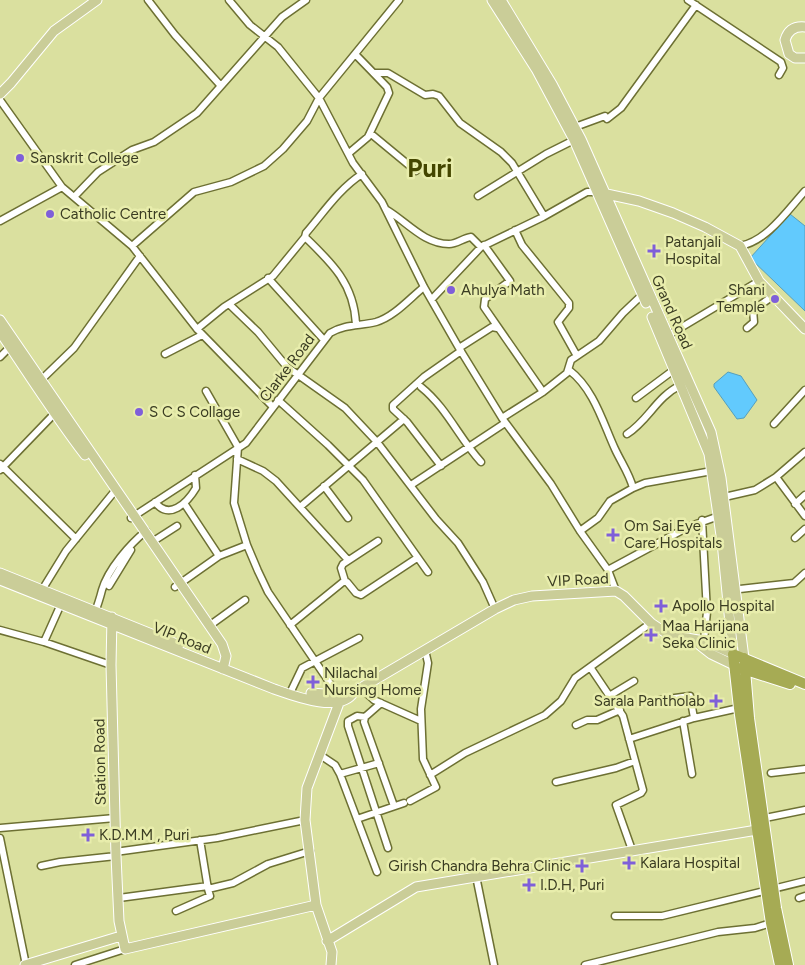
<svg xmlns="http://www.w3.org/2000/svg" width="805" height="965" font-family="Figtree,sans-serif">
  <rect width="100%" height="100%" fill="#dae09f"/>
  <path fill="#62cafd" stroke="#569fbb" d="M790 214 805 226V311L750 258Z
    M728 372 741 376 757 400 744 418 737 419 714 387V384Z"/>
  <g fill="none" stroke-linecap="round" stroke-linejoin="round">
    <g stroke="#6d7033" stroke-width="9">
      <path id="minor" d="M148 0 175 35 221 86
        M229 0 250 25 278 47 319 98 353 163 382 202 424 287 459 348 502 418 551 484 580 531 608 570 616 591
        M688 0 781 62 783 68 779 75
        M374 73H388L425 95 433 94 439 96 460 123 501 152 512 163 544 216
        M0 100 62 187 132 246 197 329 273 407
        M607 119 621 108 696 5
        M575 127 605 116
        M370 133 416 171
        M349 153 368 137 389 93 387 87 355 54
        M478 196 546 154 574 140
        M74 197 98 172 132 150 154 142 197 113 282 17 306 0
        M387 210C407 222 424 244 449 244 457 244 463 238 471 237L481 247
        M0 221 62 187
        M515 230 522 245 569 303V308L558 322 577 356
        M305 237C332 263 354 284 356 324
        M484 245 510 281 485 299 484 307 543 392
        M132 246 194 192 231 182 264 166 283 149 307 121 319 98 399 0
        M740 246C767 241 787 211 805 191
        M268 278 324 340
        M432 299 481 247 543 217 587 192H597
        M229 304 258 332 287 367 345 408 377 442 436 519 458 543 483 582 495 609
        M747 328 754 322 753 310 773 296
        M197 329 224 307 273 276 305 237 306 233C324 212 339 189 362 174
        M667 336 759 281
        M459 348 492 327 497 328
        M165 354 202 335
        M0 357 10 347
        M569 370C594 389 603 423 615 449 621 462 630 475 633 488L610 501 598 518 580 531
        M39 382 74 348 140 256
        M421 387C447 408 459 438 481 462
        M206 391 238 447 234 503 247 545 258 571 268 592 338 695
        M636 398 675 369
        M278 400 328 445 363 480 428 572
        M502 418 543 392 567 373 571 360 599 341 623 313 642 295
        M774 424 805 390
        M627 434C649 420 656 397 681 385
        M237 459 263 471 276 481 348 560
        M0 464 76 539
        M441 466 407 422 393 409V405L424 377 461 351
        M0 470 56 412
        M776 477 805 516
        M411 485 505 423
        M324 486 348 518
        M633 488 645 483 712 471
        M720 498 755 490 776 477 805 452
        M155 502C169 521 187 503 196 488L195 475
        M795 504 805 495
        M300 507 404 419
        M131 518 246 443 330 333C345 324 360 326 376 322 394 317 410 298 424 287
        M702 520 707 612 704 641
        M795 538 805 529
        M152 542 177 526
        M219 556 247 545
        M608 570 688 527 719 516
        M345 581 341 568 343 564 378 541
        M109 586 131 550
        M175 587 219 556 184 503
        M42 590 66 551 114 492
        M731 590 794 583 805 573
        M94 615C97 607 100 598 102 590 108 569 130 544 146 531
        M290 625 343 582H347L356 593 361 595 417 558
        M209 626 245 600
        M0 630 44 642 108 664
        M44 642 61 604
        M590 667 623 716 643 790 641 793 616 805 632 850
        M361 688 374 700 421 721
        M292 689 302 668 359 638
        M609 696 634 681
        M660 700 690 696 694 718
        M381 703 365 717 364 722 394 806
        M365 717 357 716 348 721V726L388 848
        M683 721 692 774
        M576 725 587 720H597L620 710
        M629 739 694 718 739 708
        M320 755 335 765 340 774 377 872
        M771 773 805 769
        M340 774 379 763
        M430 775 465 753 545 715 561 701 575 678 651 623
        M556 782 616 768 635 761
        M410 801 436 787 423 759 421 709 428 663 425 650
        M357 819 404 803
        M760 819 805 810
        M0 828 115 818
        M0 838 26 965
        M200 840 208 889 233 883 268 864 310 851
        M115 852 217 838 305 820
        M41 866 60 862 116 856
        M476 876 494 965
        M119 898 208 886
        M799 898 805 896
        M176 911 210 896 208 889
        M615 916H662L805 881
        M75 965 125 949
        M585 965 718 932 755 928 771 923"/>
    </g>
    <g stroke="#fff" stroke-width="11">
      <path id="major" d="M492 0 536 69 574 140 646 303
        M501 0 552 84 581 139 711 432 721 478 744 658
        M805 27C795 26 788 30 785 40L789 54 795 58H805
        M0 94 11 83 54 31 97 0
        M602 193 639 201 673 213 705 227 740 246 759 281 805 329
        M652 317 709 454 722 542 733 654
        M0 320 222 644 226 656 223 669
        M0 332C28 373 55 416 85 455
        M0 573 179 645
        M0 580 274 689C294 696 340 714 354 692L495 609 514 600 532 596 616 591 624 596 651 623 669 635 704 641 733 654
        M112 617 111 665 116 856 119 921 125 949 316 905
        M692 639 711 654 734 665
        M311 693 338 695 352 691
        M327 941 416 887 757 830
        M25 965 121 936
        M331 965 332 952 316 905 305 820 307 788 339 703"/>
    </g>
    <g stroke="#fff" stroke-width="12">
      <path id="highway" d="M744 658 749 718 776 908 788 965
        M740 668 790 684
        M780 965 771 923 739 708 733 654 805 684"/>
    </g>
    <use href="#minor" stroke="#fff" stroke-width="6"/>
    <use href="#major" stroke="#cacd98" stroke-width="9"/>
    <use href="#highway" stroke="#a6ab54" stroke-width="10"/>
  </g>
  <g fill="#7f5fd9" stroke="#e8edac" stroke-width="2">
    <circle cx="20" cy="158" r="5"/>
    <circle cx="50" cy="214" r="5"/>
    <path d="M651.5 243.5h5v5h5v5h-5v5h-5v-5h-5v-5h5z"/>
    <circle cx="451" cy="290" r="5"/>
    <circle cx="775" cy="299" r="5"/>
    <circle cx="139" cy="412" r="5"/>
    <path d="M610.5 527.5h5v5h5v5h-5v5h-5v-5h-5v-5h5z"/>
    <path d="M658.5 598.5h5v5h5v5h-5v5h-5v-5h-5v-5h5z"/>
    <path d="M648.5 627.5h5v5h5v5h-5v5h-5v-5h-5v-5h5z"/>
    <path d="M310.5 674.5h5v5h5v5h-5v5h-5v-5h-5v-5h5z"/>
    <path d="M713.5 693.5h5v5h5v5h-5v5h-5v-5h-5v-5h5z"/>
    <path d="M85.5 827.5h5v5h5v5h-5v5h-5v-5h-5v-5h5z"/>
    <path d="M626.5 855.5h5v5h5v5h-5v5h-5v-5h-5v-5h5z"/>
    <path d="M579.5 858.5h5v5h5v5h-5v5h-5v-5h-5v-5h5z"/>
    <path d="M526.5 877.5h5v5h5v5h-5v5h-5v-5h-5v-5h5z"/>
  </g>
  <g text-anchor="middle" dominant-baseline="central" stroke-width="5" stroke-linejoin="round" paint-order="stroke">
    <g font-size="15" fill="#3a3c22" stroke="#e8edac" text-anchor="start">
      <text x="30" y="158">Sanskrit College</text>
      <text x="60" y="214">Catholic Centre</text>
      <text x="665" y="242">Patanjali<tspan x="665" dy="17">Hospital</tspan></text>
      <text x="461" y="290">Ahulya Math</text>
      <text x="765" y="290" text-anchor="end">Shani<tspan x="765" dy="17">Temple</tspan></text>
      <text x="149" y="412">S C S Collage</text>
      <text x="624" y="526">Om Sai Eye<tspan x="624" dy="17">Care Hospitals</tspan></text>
      <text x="672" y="606">Apollo Hospital</text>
      <text x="662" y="626">Maa Harijana<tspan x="662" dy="17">Seka Clinic</tspan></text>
      <text x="324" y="673">Nilachal<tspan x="324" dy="17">Nursing Home</tspan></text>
      <text x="705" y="701" text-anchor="end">Sarala Pantholab</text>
      <text x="99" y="835">K.D.M.M , Puri</text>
      <text x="640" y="863">Kalara Hospital</text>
      <text x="571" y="866" text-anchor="end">Girish Chandra Behra Clinic</text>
      <text x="540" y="885">I.D.H, Puri</text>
    </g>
    <g font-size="15" fill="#3a3c22" stroke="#e8edac">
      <text transform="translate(672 312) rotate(66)">Grand Road</text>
      <text transform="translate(287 368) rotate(-53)">Clarke Road</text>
      <text transform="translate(578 580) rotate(-3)">VIP Road</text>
      <text transform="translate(182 638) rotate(22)">VIP Road</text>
      <text transform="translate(100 762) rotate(-91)">Station Road</text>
    </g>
    <g font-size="25" font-weight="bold" fill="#444600" stroke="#e8edac">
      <text x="430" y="168">Puri</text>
    </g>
  </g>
</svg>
